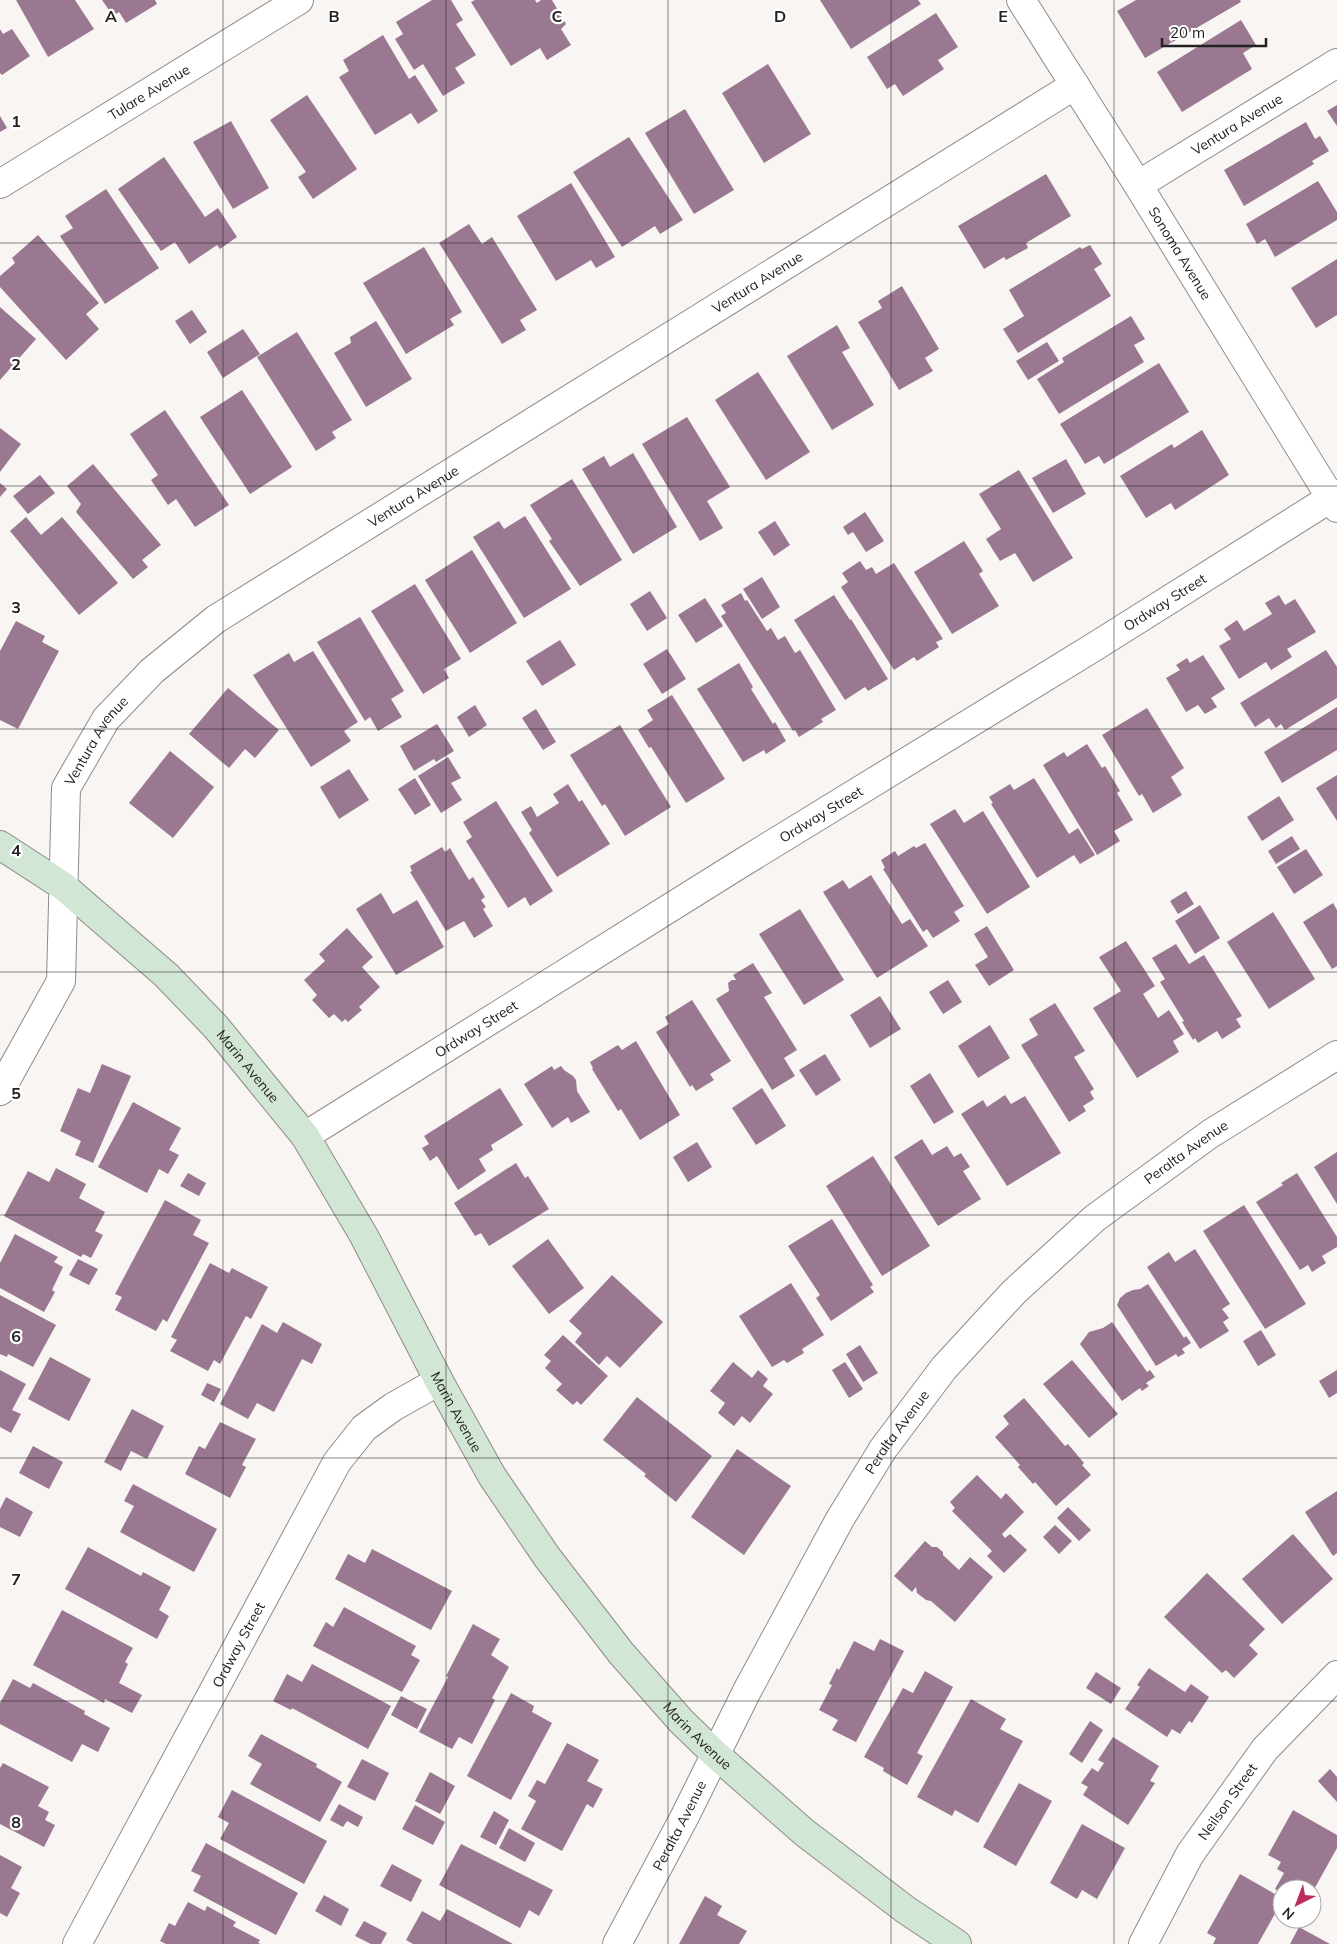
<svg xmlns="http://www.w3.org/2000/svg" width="1337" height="1944" font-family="Mulish,sans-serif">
  <rect width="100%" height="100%" fill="#f9f5f2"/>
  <path fill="#9a7892" d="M16 0H75L94 29 48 57Z
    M102 0H155L157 4 126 23 119 12 113 16Z
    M432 0H451L463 20 456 24 476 55 455 68 465 83 443 96 423 64 414 70 395 39 403 34 396 22Z
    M475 0H535L537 3 541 0H552L566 24 561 29 571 45 547 60 540 48 511 66 471 2Z
    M820 0H918L921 4 851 49Z
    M1136 0H1240L1241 2 1145 58 1117 11Z
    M936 13 958 47 938 60 944 69 903 96 895 84 887 89 867 57Z
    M1241 20 1256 45 1243 53 1252 69 1182 112 1157 72Z
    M0 29 3 34 12 29 30 56 2 75 0 73Z
    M383 35 409 79 415 75 438 111 418 124 411 113 375 135 339 77 349 71 343 60Z
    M768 64 811 134 764 163 722 93Z
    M307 95 357 169 313 199 298 177 306 172 270 120Z
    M1337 105V126L1327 111Z
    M685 109 734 190 694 214 645 133Z
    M0 116 7 128 0 132Z
    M231 121 269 188 233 209 193 142Z
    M1306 122 1315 139 1320 136 1329 151 1312 161 1314 164 1244 206 1224 170Z
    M629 137 683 220 660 234 655 226 622 247 573 172Z
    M164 157 205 217 218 208 237 237 220 249 217 245 189 264 175 242 161 251 118 189Z
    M1046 174 1071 216 1026 243 1028 248 1006 260 1004 257 984 269 958 226Z
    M1318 181 1337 212V220L1275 257 1265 239 1257 244 1246 224Z
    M571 183 615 257 596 268 591 260 556 281 517 216Z
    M106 189 159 268 105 304 60 236 73 228 65 216Z
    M469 224 482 244 492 237 537 310 520 320 526 330 502 344 439 243Z
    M38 235 99 303 86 314 99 329 66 360 0 287V276L15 263 12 258Z
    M1090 245 1102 264 1094 269 1111 296 1018 353 1003 329 1024 316 1009 290 1080 247 1082 249Z
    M424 247 462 312 450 319 454 325 406 354 363 283Z
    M1337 259V315L1316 328 1291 288Z
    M902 286 939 349 925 358 933 371 899 390 858 322 882 308 878 301Z
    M0 307 36 339 0 380Z
    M192 310 207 332 190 344 175 321Z
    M1131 316 1145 339 1134 345 1144 362 1059 414 1037 379 1064 362 1062 358Z
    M376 321 412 379 366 407 334 353 351 343 350 337Z
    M837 325 850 348 842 352 874 405 832 430 787 356Z
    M243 329 260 354 223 378 207 352Z
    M297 332 352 420 332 432 336 438 316 451 257 357Z
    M1047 342 1059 361 1028 380 1016 361Z
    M1159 363 1189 412 1104 464 1099 456 1085 464 1060 424Z
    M758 372 810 452 766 480 715 400Z
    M242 390 292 467 250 494 200 417Z
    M165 410 229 505 195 527 176 499 168 505 151 480 158 475 130 434Z
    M687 417 730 487 707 501 723 528 700 541 642 444Z
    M0 428 21 444 0 472Z
    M1202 430 1229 475 1175 510 1171 503 1146 518 1120 476 1172 444 1174 448Z
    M633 453 677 527 633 554 582 469 604 456 610 467Z
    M1066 459 1086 494 1053 513 1032 478Z
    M93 464 161 545 142 560 148 567 133 579 76 512 81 504 67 486Z
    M1019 470 1073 558 1033 582 1015 553 1000 561 986 539 1001 529 979 494Z
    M40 475 55 493 28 514 13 496Z
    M572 479 622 560 580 586 549 541 552 539 530 505Z
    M0 483 7 489 0 497Z
    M865 512 884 541 866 552 853 532 848 535 843 527Z
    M525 516 571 589 524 618 473 537 499 521 504 529Z
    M26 517 41 535 62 517 118 583 79 615 10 531Z
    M775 521 790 545 774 556 758 532Z
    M964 541 983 571 979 574 999 606 952 634 914 572Z
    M472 550 517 623 470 653 425 580Z
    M860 561 866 570 872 567 876 574 894 563 943 639 936 642 939 647 917 661 914 657 894 670 841 587 848 582 842 573Z
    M762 577 780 607 762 619 743 589Z
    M415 584 461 659 444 669 449 678 423 694 371 611Z
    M650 591 667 618 647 631 630 604Z
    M741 593 745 601 747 600 767 631 771 628 778 640 785 636 795 653 800 650 836 710 821 719 823 722 799 737 795 730 793 731 721 616 726 613 721 605Z
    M834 595 850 620 851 619 888 679 868 691 865 687 845 700 794 620Z
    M1279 595 1285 605 1295 599 1316 632 1287 649 1292 657 1271 670 1266 662 1239 679 1219 646 1231 639 1224 629 1237 620 1244 631 1272 614 1265 603Z
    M705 598 723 626 696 643 678 615Z
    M360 617 404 691 391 699 402 717 378 731 370 717 365 721 317 642Z
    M16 621 45 636 42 642 59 651 18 729 0 720V651Z
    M560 640 576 665 542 686 526 661Z
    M667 649 686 679 662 694 643 664Z
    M1326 650 1337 667V698L1285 730 1281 724 1276 728 1269 718 1255 727 1240 703Z
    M313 651 358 722 344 731 351 741 311 767 253 675 289 653 294 662Z
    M1203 655 1225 689 1211 698 1217 707 1205 714 1198 705 1186 712 1166 678 1180 670 1176 665 1187 658 1190 663Z
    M739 663 753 687 751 689 773 724 775 722 786 741 766 754 764 750 743 762 697 689Z
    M228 688 279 730 255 758 245 749 229 768 189 734Z
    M672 695 725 779 686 803 651 747 649 748 638 730 653 720 647 710Z
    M475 705 487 725 469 737 457 717Z
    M1337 707V750L1282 783 1264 752Z
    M1147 708 1184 768 1171 777 1182 795 1153 813 1142 794 1139 796 1102 735Z
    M536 709 556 742 543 750 522 718Z
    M437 724 454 751 436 762 434 759 414 771 400 746Z
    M620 725 671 807 625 836 605 804 602 806 570 755Z
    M1087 744 1102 768 1105 766 1120 791 1117 793 1133 820 1114 831 1120 841 1097 855 1043 765 1064 752 1067 757Z
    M170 751 214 787 173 838 129 803Z
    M448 757 461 778 451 783 462 800 441 813 418 776Z
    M349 769 369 800 339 819 320 787Z
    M1337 775V821L1316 788Z
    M415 778 431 805 415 815 398 789Z
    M1034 778 1069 834 1078 828 1095 855 1080 864 1074 855 1037 878 991 804 993 803 989 797 1010 784 1014 790Z
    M568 784 579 802 582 800 610 844 557 877 529 833 532 830 521 812 531 806 537 817 559 803 553 794Z
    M1279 796 1294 820 1262 841 1247 817Z
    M496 801 553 891 530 906 525 897 508 908 466 841 472 837 463 822Z
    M955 809 964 823 983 811 1030 887 987 914 930 824Z
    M1292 836 1300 849 1276 864 1268 851Z
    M925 843 964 906 954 912 960 921 933 938 927 929 923 932 883 869 885 868 881 860 895 851 898 856 914 846 916 848Z
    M442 847 445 852 450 848 469 880 473 877 485 897 481 900 486 907 483 909 493 926 474 938 464 921 446 931 410 872 412 871 410 866Z
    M1306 849 1323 875 1294 894 1277 867Z
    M871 875 902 924 910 919 928 946 877 978 823 892 843 880 849 889Z
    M1186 891 1194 904 1178 914 1170 901Z
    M381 893 393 914 417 900 444 947 396 975 356 909Z
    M1333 903 1337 910V966L1332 969 1303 922Z
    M1200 905 1220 938 1195 954 1175 921Z
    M800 909 844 980 804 1005 759 934Z
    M1273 912 1315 979 1269 1009 1227 942Z
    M987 926 1014 970 989 986 975 965 988 957 974 934Z
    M347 928 373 957 362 967 380 987 359 1007 362 1010 348 1022 345 1019 342 1022 334 1014 329 1018 312 1000 317 995 304 980 325 961 319 954Z
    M1126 941 1155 986 1143 994 1158 1018 1169 1010 1184 1034 1173 1041 1179 1052 1137 1078 1093 1008 1121 991 1099 957Z
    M1176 944 1189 964 1204 955 1242 1016 1236 1019 1241 1027 1222 1039 1217 1031 1198 1043 1195 1038 1193 1040 1182 1022 1184 1021 1160 982 1165 979 1152 958Z
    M753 963 772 993 764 997 797 1050 784 1058 795 1076 772 1090 716 999 729 991 728 983 732 980H736L733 975Z
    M948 980 962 1002 943 1014 929 992Z
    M880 996 901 1029 870 1048 850 1015Z
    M692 1000 731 1061 710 1074 714 1080 696 1091 692 1085 690 1087 656 1032 669 1024 665 1017Z
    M1055 1003 1085 1051 1074 1057 1094 1089 1090 1092 1094 1099 1083 1106 1086 1111 1069 1122 1021 1045 1038 1035 1029 1019Z
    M990 1025 1010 1058 978 1078 958 1046Z
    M636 1041 680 1115 640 1140 621 1109 618 1111 592 1069 593 1068 590 1062 618 1045 622 1050Z
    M825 1054 841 1080 816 1096 799 1070Z
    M102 1064 131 1076 93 1163 75 1155 81 1141 60 1131 78 1088 90 1093Z
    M552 1066 554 1070 561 1066 564 1070 573 1076 576 1080 577 1091 590 1112 571 1123 568 1117 552 1128 524 1084Z
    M930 1073 954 1112 934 1124 910 1086Z
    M500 1088 523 1125 491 1145 493 1150 479 1159 486 1171 458 1190 437 1156 430 1161 422 1148 429 1144 424 1136Z
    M762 1088 786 1126 756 1145 732 1108Z
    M1005 1095 1011 1104 1025 1096 1061 1153 1007 1186 961 1114 983 1100 987 1107Z
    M133 1102 181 1128 169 1150 179 1155 168 1174 159 1169 147 1193 98 1167Z
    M922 1139 932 1155 947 1146 954 1157 961 1153 970 1167 963 1171 981 1199 938 1226 894 1157Z
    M697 1142 712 1167 688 1182 673 1157Z
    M1337 1152V1204L1314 1167Z
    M873 1156 930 1246 882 1276 826 1186Z
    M516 1163 525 1178 528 1176 549 1209 489 1246 481 1233 475 1236 454 1203Z
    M56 1168 86 1184 79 1198 105 1212 95 1231 103 1235 91 1258 83 1254 81 1257 4 1216 28 1171 49 1182Z
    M188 1173 206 1183 199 1196 180 1186Z
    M1297 1173 1337 1237V1247L1322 1256 1326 1263 1312 1272 1308 1265 1300 1270 1256 1202 1283 1185 1281 1183Z
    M165 1200 201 1220 193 1235 209 1243 167 1322 163 1319 156 1331 115 1310 122 1297 115 1294Z
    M1244 1205 1306 1304 1265 1329 1203 1231Z
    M832 1219 873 1285 870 1287 874 1292 831 1321 816 1298 820 1295 788 1246Z
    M15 1234 58 1257 54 1262 63 1267 52 1290 55 1292 44 1312 0 1288V1263Z
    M548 1239 584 1288 549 1314 512 1266Z
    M1195 1249 1230 1304 1222 1309 1229 1318 1223 1322 1229 1331 1200 1349 1147 1267 1169 1252 1175 1262Z
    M78 1259 98 1269 89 1285 69 1275Z
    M210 1263 229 1273 232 1268 268 1287 251 1319 246 1316 220 1364 214 1360 208 1371 170 1351 177 1340 171 1337Z
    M612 1275 663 1322 620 1368 607 1356 599 1365 575 1342 582 1333 569 1321Z
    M791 1283 824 1335 802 1349 804 1353 787 1363 784 1360 772 1367 739 1316Z
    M1148 1284 1184 1338 1186 1336 1191 1343 1182 1349 1185 1353 1178 1357 1176 1354 1156 1366 1117 1305 1120 1298 1126 1293 1133 1290 1140 1289Z
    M0 1295 56 1325 33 1367 8 1354 7 1357 0 1354Z
    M283 1322 322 1344 312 1364 302 1359 274 1412 257 1403 248 1419 220 1404 262 1324 277 1333Z
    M1112 1322 1147 1372 1150 1370 1155 1377 1146 1383 1149 1386 1142 1391 1140 1388 1122 1401 1080 1344 1089 1332 1103 1328Z
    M1261 1330 1276 1355 1258 1366 1243 1341Z
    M563 1335 608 1376 581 1405 577 1401 573 1405 556 1390 562 1384 545 1368 551 1361 544 1355Z
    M860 1345 878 1373 863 1382 846 1354Z
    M50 1357 91 1379 69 1421 28 1399Z
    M1072 1360 1118 1414 1089 1438 1043 1384Z
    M733 1362 752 1378 758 1370 768 1379 763 1386 773 1394 750 1423 742 1416 734 1426 718 1413 725 1403 710 1391Z
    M845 1362 863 1389 849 1398 832 1370Z
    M0 1370 26 1384 12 1410 21 1414 11 1433 0 1427Z
    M1337 1370V1393L1329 1398 1319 1381Z
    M207 1383 221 1389 214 1402 201 1395Z
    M637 1397 712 1456 676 1502 644 1476 646 1474 603 1440Z
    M1024 1398 1065 1446 1068 1444 1084 1463 1082 1465 1091 1475 1056 1506 1035 1482 1033 1484 1018 1467 1020 1465 995 1437 1009 1424 1003 1416Z
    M132 1409 164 1426 147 1459 131 1451 121 1471 104 1462Z
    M220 1422 256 1439 242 1465 246 1467 230 1498 185 1474 199 1446 205 1449Z
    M33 1446 63 1462 49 1489 19 1473Z
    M737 1449 791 1486 744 1555 691 1517Z
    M977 1475 1001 1499 1006 1493 1024 1512 1002 1534 1005 1538 1010 1534 1027 1550 1004 1573 987 1556 992 1551 952 1511 955 1508 950 1502Z
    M133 1484 217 1529 194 1572 120 1532 134 1506 124 1501Z
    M1337 1491V1553L1333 1556 1305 1512Z
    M6 1497 33 1512 20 1537 0 1527V1509Z
    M1068 1507 1091 1530 1079 1541 1057 1518Z
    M1055 1525 1072 1541 1059 1554 1043 1537Z
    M1293 1534 1333 1579 1282 1624 1242 1579Z
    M925 1541 932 1547H937L943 1552V1555L959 1570 970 1557 993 1577 955 1622 931 1601 926 1600 917 1593 916 1587 912 1592 894 1576Z
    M88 1547 141 1576 143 1572 171 1587 159 1610 169 1616 157 1639 65 1589Z
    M372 1549 452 1591 431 1630 335 1579 348 1554 365 1563Z
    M1207 1573 1265 1629 1249 1645 1258 1654 1234 1678 1226 1670 1222 1673 1164 1617Z
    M344 1607 416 1646 411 1655 420 1660 402 1692 313 1646 326 1622 333 1627Z
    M62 1610 133 1648 125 1662 128 1664 119 1683 142 1695 132 1713 105 1699 104 1703 33 1665Z
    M473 1624 500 1639 491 1655 509 1667 492 1698 495 1700 472 1744 459 1737 452 1749 419 1732 448 1677 446 1676Z
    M880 1639 904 1651 856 1742 832 1730 838 1720 819 1710 832 1685 829 1684 837 1668 839 1670 854 1641 874 1651Z
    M312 1664 391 1706 368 1749 292 1708 291 1710 273 1701 287 1674 302 1682Z
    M1149 1668 1185 1692 1191 1684 1209 1697 1192 1723 1189 1721 1180 1734 1172 1729 1167 1737 1125 1709 1140 1687 1137 1685Z
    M925 1671 953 1687 917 1753 923 1756 907 1785 883 1771 884 1768 864 1757 903 1688 913 1693Z
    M1096 1672 1121 1688 1111 1704 1086 1688Z
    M13 1679 30 1688 33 1683 85 1711 84 1714 110 1728 98 1752 82 1744 72 1762 0 1724V1703Z
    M511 1693 534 1706 532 1712 552 1723 511 1800 467 1776Z
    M401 1696 427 1709 417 1729 391 1715Z
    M971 1699 1006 1719 1000 1729 1023 1741 978 1823 955 1810 952 1816 917 1797Z
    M1090 1721 1103 1730 1082 1763 1069 1754Z
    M261 1734 317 1764 316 1767 342 1782 320 1822 250 1784 262 1764 248 1756Z
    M1113 1737 1159 1766 1150 1781 1155 1783 1128 1825 1083 1795 1088 1787 1081 1783 1092 1768 1098 1772 1104 1763 1098 1760Z
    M567 1743 599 1760 587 1781 603 1789 593 1808 587 1804 562 1851 521 1829 536 1801 528 1796 537 1780 545 1784Z
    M362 1759 389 1773 375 1801 347 1787Z
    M3 1763 49 1787 38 1806 49 1812 45 1820 55 1825 44 1847 0 1824V1768Z
    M1330 1769 1337 1777V1802L1318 1781Z
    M430 1772 455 1786 440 1814 415 1801Z
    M1019 1783 1052 1801 1016 1866 983 1847Z
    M232 1790 327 1841 304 1884 220 1839 229 1823 218 1817Z
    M339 1804 363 1817 358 1827 347 1821 343 1827 330 1820Z
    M415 1805 445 1822 433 1845 402 1829Z
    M1293 1810 1337 1835V1848L1312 1893V1889H1282V1893L1275 1889 1284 1873 1277 1869 1281 1862 1268 1855Z
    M494 1811 509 1820 496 1845 480 1837Z
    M1082 1824 1125 1848 1097 1899 1082 1890 1077 1899 1050 1883Z
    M509 1828 535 1843 525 1862 499 1848Z
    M206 1843 298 1893 276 1935 193 1891 201 1876 191 1871Z
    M461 1844 553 1890 539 1916 529 1910 520 1928 439 1885Z
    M0 1855 22 1867 11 1888 20 1893 7 1917 0 1913Z
    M392 1864 422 1880 411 1902 380 1886Z
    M1240 1874 1282 1898V1901L1258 1944H1213L1216 1938 1207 1933Z
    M324 1895 349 1909 341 1926 315 1911Z
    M705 1896 722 1906 717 1915 747 1931 739 1944H679Z
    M188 1902 205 1911 207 1906 236 1922 233 1926 260 1940 258 1943 261 1944H166L160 1941 169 1923 175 1926Z
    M447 1909 513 1944H413L406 1940 422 1911 440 1921Z
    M364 1921 387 1933 381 1944H371L355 1936Z
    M1299 1927 1330 1944H1290Z"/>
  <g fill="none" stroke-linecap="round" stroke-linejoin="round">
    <g stroke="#8f8b89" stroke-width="30">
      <g id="street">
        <path id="s1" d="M1021 0 1138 185 1337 508"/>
        <path id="s2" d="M0 184 299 0"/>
        <path id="s3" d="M1138 185 1337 63"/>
        <path id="s4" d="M0 1091 61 981 66 788 106 719 152 671 216 619 1075 85"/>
        <path id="s5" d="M305 1136 740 864 1094 647 1337 494"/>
        <path id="s6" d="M77 1944 337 1462 364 1428 393 1407 439 1381"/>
        <path id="s7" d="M617 1944 685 1816 747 1691 840 1519 883 1449 944 1368 1014 1292 1095 1218 1210 1134 1337 1055"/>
        <path id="s8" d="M1143 1944 1190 1854 1265 1749 1337 1675"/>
      </g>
    </g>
    <g stroke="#8f8b89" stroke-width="30">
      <g id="secondary">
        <path id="s9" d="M0 845 63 886 166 975 216 1027 305 1136 364 1236 439 1381 492 1476 547 1557 621 1653 681 1721 715 1754 805 1833 906 1910 957 1944"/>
      </g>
    </g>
    <use href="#street" stroke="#fff" stroke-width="28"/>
    <use href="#secondary" stroke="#d2e6d6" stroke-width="28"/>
  </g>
  <path fill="none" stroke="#242221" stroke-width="1" stroke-opacity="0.55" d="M223 0V1944M446 0V1944M668 0V1944M891 0V1944M1114 0V1944M0 243H1337M0 486H1337M0 729H1337M0 972H1337M0 1215H1337M0 1458H1337M0 1701H1337"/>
  <g text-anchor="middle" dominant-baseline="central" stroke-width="4.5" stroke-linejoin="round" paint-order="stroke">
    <g font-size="14" fill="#242221" stroke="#fff">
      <text stroke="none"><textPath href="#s2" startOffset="175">Tulare Avenue</textPath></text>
      <text stroke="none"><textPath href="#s3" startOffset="116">Ventura Avenue</textPath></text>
      <text stroke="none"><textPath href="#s1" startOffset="299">Sonoma Avenue</textPath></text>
      <text stroke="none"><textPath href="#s4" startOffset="1185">Ventura Avenue</textPath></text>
      <text stroke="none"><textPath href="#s4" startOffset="780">Ventura Avenue</textPath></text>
      <text stroke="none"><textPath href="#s5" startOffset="1012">Ordway Street</textPath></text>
      <text stroke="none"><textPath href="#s4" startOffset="375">Ventura Avenue</textPath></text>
      <text stroke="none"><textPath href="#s5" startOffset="608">Ordway Street</textPath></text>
      <text stroke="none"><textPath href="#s5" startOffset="202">Ordway Street</textPath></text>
      <text stroke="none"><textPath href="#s9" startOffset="334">Marin Avenue</textPath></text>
      <text stroke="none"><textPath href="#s7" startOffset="989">Peralta Avenue</textPath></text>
      <text stroke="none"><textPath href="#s9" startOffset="739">Marin Avenue</textPath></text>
      <text stroke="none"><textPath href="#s7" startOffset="584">Peralta Avenue</textPath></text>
      <text stroke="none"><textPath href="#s6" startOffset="340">Ordway Street</textPath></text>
      <text stroke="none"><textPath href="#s9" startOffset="1144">Marin Avenue</textPath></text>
      <text stroke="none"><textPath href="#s8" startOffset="166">Neilson Street</textPath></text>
      <text stroke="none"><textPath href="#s7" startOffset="134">Peralta Avenue</textPath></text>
    </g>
  </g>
  <g font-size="16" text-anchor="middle" font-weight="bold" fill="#242221" stroke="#fff" stroke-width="4.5" stroke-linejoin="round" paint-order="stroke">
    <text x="111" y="22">A</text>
    <text x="334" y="22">B</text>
    <text x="557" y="22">C</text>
    <text x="780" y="22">D</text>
    <text x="1003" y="22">E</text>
    <text x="16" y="127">1</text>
    <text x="16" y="370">2</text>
    <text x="16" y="613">3</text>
    <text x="16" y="856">4</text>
    <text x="16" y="1099">5</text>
    <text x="16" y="1342">6</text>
    <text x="16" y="1585">7</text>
    <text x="16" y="1828">8</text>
  </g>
  <g transform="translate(1297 1904) rotate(222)"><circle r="24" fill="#ffffff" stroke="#a7a7a6"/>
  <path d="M0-4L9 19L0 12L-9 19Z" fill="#ba2d5f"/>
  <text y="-8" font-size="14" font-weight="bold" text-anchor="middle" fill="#242221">N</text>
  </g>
  <path d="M1162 38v8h104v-8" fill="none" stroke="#242221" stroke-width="2.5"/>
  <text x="1170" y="38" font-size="15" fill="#242221" stroke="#ffffff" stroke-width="4" paint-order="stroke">20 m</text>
</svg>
